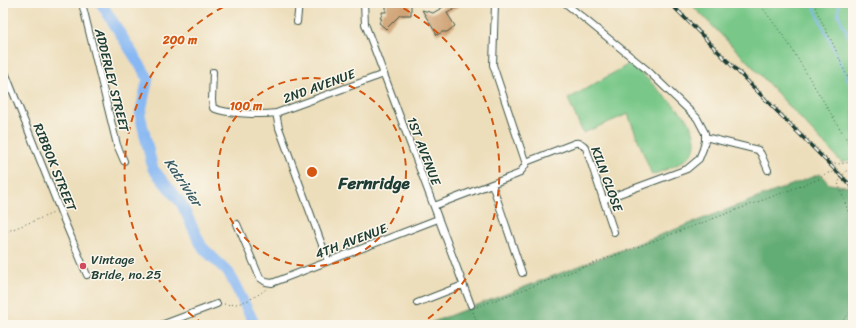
<svg xmlns="http://www.w3.org/2000/svg" width="856" height="328" font-family="Sriracha,sans-serif">
  <rect width="100%" height="100%" fill="#fbf7ec"/>
  <filter id="ink" filterUnits="userSpaceOnUse"><feTurbulence type="fractalNoise" baseFrequency=".025" numOctaves="2"/><feDisplacementMap in="SourceGraphic" scale="8" xChannelSelector="R" yChannelSelector="G"/><feConvolveMatrix kernelMatrix="1 2 1 2 8 2 1 2 1" color-interpolation-filters="sRGB"/></filter>
  <filter id="wash" filterUnits="userSpaceOnUse"><feTurbulence type="fractalNoise" baseFrequency=".012" numOctaves="4" result="noise"/><feDisplacementMap in="SourceGraphic" scale="16" xChannelSelector="R" yChannelSelector="G"/><feGaussianBlur stdDeviation="0.9" result="paint"/><feColorMatrix in="noise" values="0 0 0 0 0 0 0 0 0 0 0 0 0 0 0 0 0 1.4 0 .05"/><feComposite in="paint" operator="in"/></filter>
  <g filter="url(#wash)">
    <rect width="100%" height="100%" fill="#eddebb"/>
    <path fill="#79c889" stroke="#4c825e" d="M690 3H853V159L842 163 752 66Z
      M631 63 686 117C709 155 685 162 652 175L628 114 583 133 568 99Z"/>
    <path fill="#62ac75" stroke="#407454" d="M820 174 829 184 853 187V325H425Z"/>
    <g fill="none" stroke-linecap="round" stroke-linejoin="round">
      <path stroke="#87b8f3" stroke-width="2" d="M813 3C818 19 827 34 834 49 840 63 845 76 853 89
        M839 3 838 14 850 40 853 45"/>
      <path stroke="#87b8f3" stroke-width="11" d="M101 3 148 78 140 115 153 169 181 203 202 247 229 273 255 325"/>
    </g>
    <g id="blocks">
      <path fill="#cc9c6c" d="M386 3H411V15H400L386 29 379 23 382 19 380 18 382 15V12H386Z
        M450 3H465L447 13 455 26 447 32H442L437 35 422 10 433 13Z"/>
    </g>
  </g>
  <g filter="url(#ink)">
    <use href="#blocks" fill-opacity="0" stroke="#3e5548" stroke-width="1"/>
    <g fill="none" stroke-linecap="round" stroke-linejoin="round">
      <g stroke="#3e5548" stroke-width="8">
        <path id="minor" d="M82 3 117 145 124 161
          M364 3 365 24 471 305
          M565 3 646 69 697 118 705 133V141L703 149 699 159 687 169 603 200
          M297 22 299 3
          M3 67 61 213 87 275
          M213 72 212 100 213 108C226 114 262 115 276 113L384 74
          M276 113 279 128 328 261
          M705 137 758 150 761 154 768 170
          M526 162 575 143C580 142 583 144 586 148L614 232
          M492 184 522 273
          M434 206 518 174 522 170 526 164 493 65 495 3
          M237 224 260 278 266 282 272 283 438 219
          M417 303 463 285
          M161 325 217 304"/>
      </g>
      <path stroke="#3e5548" stroke-width="1" stroke-dasharray="1 3" stroke-linecap="butt" d="M673 3 831 162 838 164 853 162
        M759 3 787 41 853 150
        M814 3C820 21 830 36 837 53 842 65 846 76 853 87
        M847 3 848 13 853 17
        M832 163 853 185
        M853 166 845 172 838 183 849 214 853 219
        M3 233 54 213
        M224 304C238 307 255 298 266 289
        M477 307 819 179 825 174 832 172 841 176
        M473 312 478 325
        M838 325 853 310"/>
      <use href="#minor" stroke="#fff" stroke-width="6"/>
      <g stroke="#1f3d34" stroke-width="3.5">
        <path id="rail" d="M670 3 853 188"/>
      </g>
      <use href="#rail" stroke="#fbf7ec" stroke-width="2" stroke-dasharray="6" stroke-linecap="butt"/>
    </g>
  </g>
  <g fill="none" stroke="#d45610" stroke-width="2" stroke-dasharray="7 5">
    <circle cx="312" cy="172" r="94"/>
    <path d="M203 324A187 187 0 0 1 231 3M393 3A187 187 0 0 1 421 324"/>
  </g>
  <circle fill="#d1495b" stroke="#fbf7ec" stroke-width="1.5" cx="83" cy="266" r="4"/>
  <g text-anchor="middle" dominant-baseline="central" stroke-width="3" stroke-linejoin="round" paint-order="stroke">
    <g font-size="13" fill="#1f3d34" stroke="#fbf7ec">
      <text transform="translate(112 80) rotate(76)">ADDERLEY STREET</text>
      <text transform="translate(319 86) rotate(-20)">2ND AVENUE</text>
      <text transform="translate(424 151) rotate(69)">1ST AVENUE</text>
      <text transform="translate(55 167) rotate(68)">RIBBOK STREET</text>
      <text transform="translate(607 179) rotate(70)">KILN CLOSE</text>
      <text transform="translate(351 241) rotate(-21)">4TH AVENUE</text>
    </g>
    <g font-size="13" fill="#1f3d34" stroke="#fbf7ec" text-anchor="start">
      <text x="91" y="259">Vintage<tspan x="91" dy="15">Bride, no.25</tspan></text>
    </g>
    <g font-size="14" font-style="italic" fill="#395c64" stroke="#fbf7ec">
      <text transform="translate(183 182) rotate(56)">Katrivier</text>
    </g>
    <g font-size="17" font-weight="bold" fill="#1f3d34" stroke="#fbf7ec">
      <text x="374" y="183">Fernridge</text>
    </g>
  </g>
  <circle cx="312" cy="172" r="6" fill="#d45610" stroke="#fbf7ec" stroke-width="2"/>
  <g font-size="12" text-anchor="middle" font-weight="bold" fill="#d45610" stroke="#fbf7ec" stroke-width="3" stroke-linejoin="round" paint-order="stroke">
    <text x="180" y="44">200 m</text>
    <text x="246" y="110">100 m</text>
  </g>
  <rect width="856" height="328" fill="none" stroke="#fbf7ec" stroke-width="16"/>
</svg>
